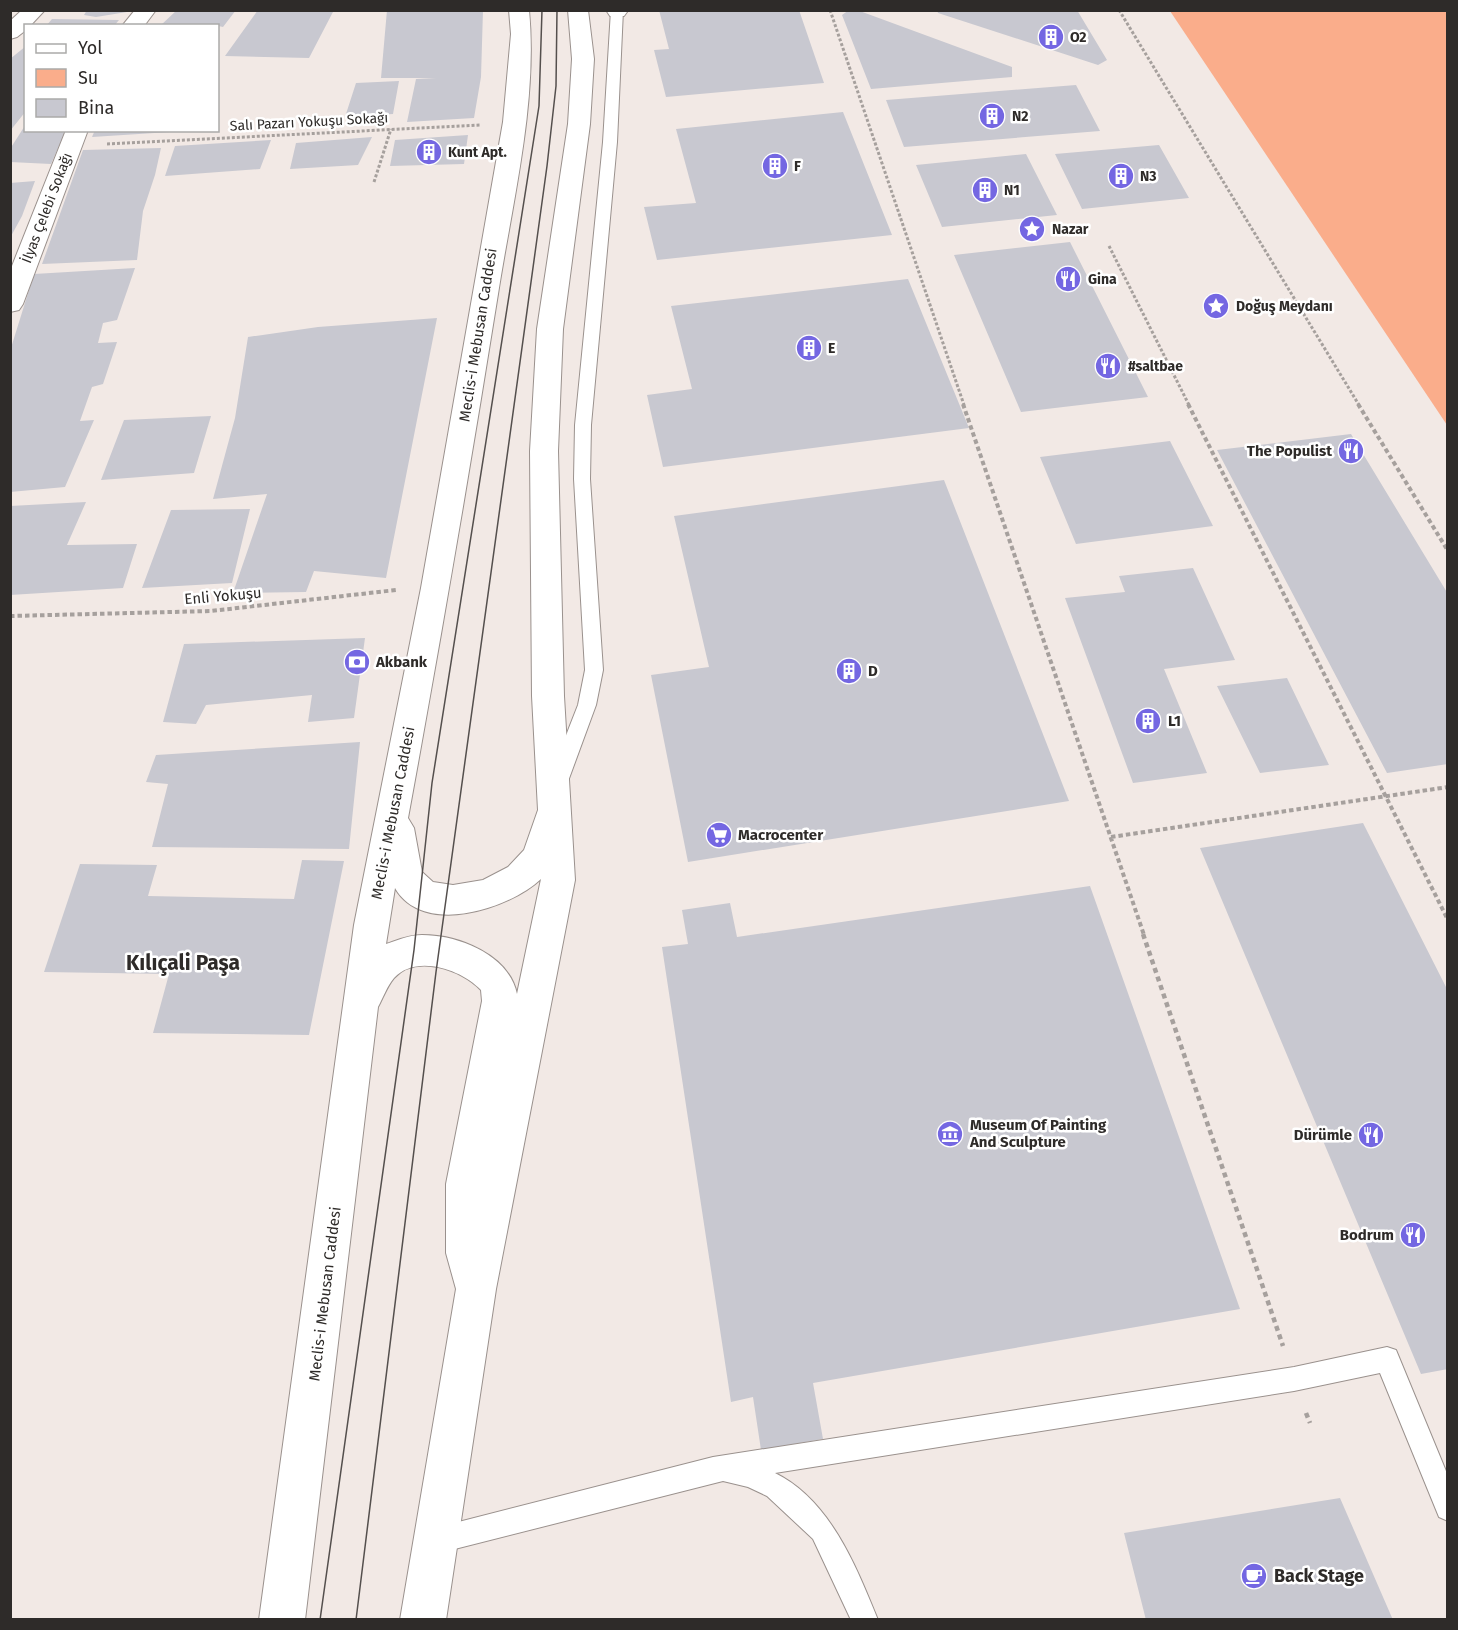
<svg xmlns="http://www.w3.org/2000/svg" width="1458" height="1630" font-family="'Fira Sans',sans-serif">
  <rect width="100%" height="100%" fill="#f2e9e5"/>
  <path fill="#faad8b" d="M1170 11H1447V425Z"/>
  <path fill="#c8c8d0" d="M87 10H127V12L96 17 84 15Z
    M177 10H236L223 27 214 25 160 26Z
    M258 10H334L309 58 225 56Z
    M387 10H483L481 77 474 118 407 122 416 79 436 78H381Z
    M659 10H799L824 83 666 97 654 50 669 49Z
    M849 10H857L1012 67V77L871 89 842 15Z
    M937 10H1077L1107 60 1098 65 938 13Z
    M52 19 119 20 114 26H46Z
    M26 46V111L10 131V59Z
    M399 81 393 114 345 117 356 83Z
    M1076 85 1100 131 904 147 886 100Z
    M843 112 892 235 657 260 644 207 696 203 676 129Z
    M26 124V130H66L51 164 10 162V149Z
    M95 130H170V132L92 137Z
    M468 135 464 164 390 166 395 140Z
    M372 137 358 165 290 169 296 143Z
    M271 140 260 169 165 176 175 146Z
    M1159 145 1189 198 1082 209 1055 154Z
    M161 148 155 175 143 211 137 260 42 264 83 150Z
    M1026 154 1057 215 942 227 916 165Z
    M35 181 22 216 10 238V183Z
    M1070 242 1148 397 1021 412 954 255Z
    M135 268 117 320 103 323 98 343 117 342 103 384 92 387 80 421 94 420 65 487 10 492V351L34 274Z
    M908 279 969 428 663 467 647 395 692 389 671 306Z
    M437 318 386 578 314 571 306 592 233 593 267 494 213 499 235 418 248 337 318 327Z
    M211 416 194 473 101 480 124 420Z
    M1351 434 1448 594V764L1387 773 1217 450Z
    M1170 441 1213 526 1076 544 1040 457Z
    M944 480 1069 801 688 862 651 675 709 667 674 516Z
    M86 502 67 545 137 544 123 588 10 595V506Z
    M250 509 232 583 142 588 171 510Z
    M1193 568 1235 660 1164 669 1207 773 1133 783 1065 598 1125 592 1119 576Z
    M365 638 354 718 308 722 312 695 206 705 196 724 163 722 184 644Z
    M1287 678 1329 765 1260 773 1217 686Z
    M360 742 349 849 152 847 168 784 146 782 156 755Z
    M1363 823 1448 991V1369L1421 1374 1200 848Z
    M302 860 344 861 309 1035 153 1033 169 974 44 972 80 864 157 865 148 896 294 899Z
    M1090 886 1240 1309 813 1383 823 1439 761 1450 753 1397 731 1402 662 947 688 944 682 910 730 903 737 937Z
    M1340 1498 1393 1620H1146L1124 1533Z"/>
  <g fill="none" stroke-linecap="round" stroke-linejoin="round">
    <g stroke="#9a918d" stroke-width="2">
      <path id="lane" d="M611 10H623L617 142 591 425 590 479 603 670 596 705 567 784 564 790 557 792 550 790 547 784 578 705 585 670 574 479 575 425 603 142Z
        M1387 1347 1396 1350 1448 1476V1521L1439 1517 1380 1373 1294 1391 775 1473C830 1500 856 1566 878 1620H851L813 1539 767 1496 748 1487 723 1481 435 1554 426 1550 422 1541 426 1532 435 1528 713 1457 1294 1367Z"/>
    </g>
    <g stroke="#9a918d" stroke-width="2">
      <path id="street" d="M22 10H45L30 26H26V30L17 37 10 39V21Z
        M135 10H156L144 26H122Z
        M66 130H88L23 304 19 310 10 312V271Z"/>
    </g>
    <g stroke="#9a918d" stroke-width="2">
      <path id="primary" d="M509 10H529C538 102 512 204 498 294 470 469 440 644 408 818L414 828 422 872 433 882 453 885 483 880 508 867 524 850 538 810 532 696 530 451 537 329 568 124 572 59 568 10H588L594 59 590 124 563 329 558 451 564 696 575 880 496 1289 446 1620H400L456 1289 446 1253V1184L482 1001 481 990C461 969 416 954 394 978 387 986 383 998 378 1007L305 1620H259L354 925 421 588 503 122 511 34ZM541 879 517 994C509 955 459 935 422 935 409 935 398 940 386 944L395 888C423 937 509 909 541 879Z
        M606 10H626L627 12 624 16H610Z"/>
    </g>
    <path stroke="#a6a09d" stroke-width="3" stroke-dasharray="3 2" stroke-linecap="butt" d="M830 10 964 405
      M1119 10 1359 405
      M107 144 480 125
      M374 182 391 129
      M1109 246 1189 405"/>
    <path stroke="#a6a09d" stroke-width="4" stroke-dasharray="4.5 3" stroke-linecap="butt" d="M963 404 1144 935
      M1188 404 1448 920
      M1358 404 1448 551
      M10 616 211 611 396 590
      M1111 837 1448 787"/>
    <path stroke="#a6a09d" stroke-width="4.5" stroke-dasharray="5 4" stroke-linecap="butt" d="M1143 934 1283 1346
      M1306 1413 1310 1423"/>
    <use href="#lane" fill="#fff" fill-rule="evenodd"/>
    <use href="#street" fill="#fff" fill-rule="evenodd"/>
    <use href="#primary" fill="#fff" fill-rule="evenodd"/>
    <path stroke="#544f4d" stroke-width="1.5" d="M320 1620 414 950 432 783 539 106 542 10
      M356 1620 436 972 547 166 556 86 557 10"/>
  </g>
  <defs>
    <g id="building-disc" transform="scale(1.35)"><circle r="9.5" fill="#7467e2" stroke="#fff"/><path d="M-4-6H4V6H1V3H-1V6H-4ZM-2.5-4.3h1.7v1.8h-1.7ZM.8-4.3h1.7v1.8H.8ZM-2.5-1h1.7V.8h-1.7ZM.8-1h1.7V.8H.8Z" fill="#fff"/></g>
    <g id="sight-disc" transform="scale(1.35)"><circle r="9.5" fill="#7467e2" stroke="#fff"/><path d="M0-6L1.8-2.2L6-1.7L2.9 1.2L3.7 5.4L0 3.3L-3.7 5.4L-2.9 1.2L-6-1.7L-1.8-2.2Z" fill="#fff"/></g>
    <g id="restaurant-disc" transform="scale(1.35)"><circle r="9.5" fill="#7467e2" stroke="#fff"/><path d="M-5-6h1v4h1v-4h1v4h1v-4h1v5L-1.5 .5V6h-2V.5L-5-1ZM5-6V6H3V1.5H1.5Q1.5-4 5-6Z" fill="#fff"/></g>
    <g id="bank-disc" transform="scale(1.35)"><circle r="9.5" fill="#7467e2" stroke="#fff"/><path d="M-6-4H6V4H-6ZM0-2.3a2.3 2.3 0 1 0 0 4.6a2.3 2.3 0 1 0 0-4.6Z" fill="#fff"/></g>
    <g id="supermarket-disc" transform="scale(1.35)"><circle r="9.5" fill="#7467e2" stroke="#fff"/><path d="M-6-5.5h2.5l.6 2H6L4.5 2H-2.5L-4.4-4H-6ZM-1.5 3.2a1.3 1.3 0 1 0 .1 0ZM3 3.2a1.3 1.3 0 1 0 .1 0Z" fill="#fff"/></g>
    <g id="museum-disc" transform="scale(1.35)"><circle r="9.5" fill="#7467e2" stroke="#fff"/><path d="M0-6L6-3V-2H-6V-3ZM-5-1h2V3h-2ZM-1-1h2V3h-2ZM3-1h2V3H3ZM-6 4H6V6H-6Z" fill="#fff"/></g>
    <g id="cafe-disc" transform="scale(1.35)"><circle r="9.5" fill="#7467e2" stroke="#fff"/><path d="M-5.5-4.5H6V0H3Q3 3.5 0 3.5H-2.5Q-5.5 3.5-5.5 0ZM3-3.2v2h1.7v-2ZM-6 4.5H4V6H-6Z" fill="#fff"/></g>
  </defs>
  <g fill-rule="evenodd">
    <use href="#building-disc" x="1051" y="37"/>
    <use href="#building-disc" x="992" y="116"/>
    <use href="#building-disc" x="429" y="152"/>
    <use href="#building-disc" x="775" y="166"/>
    <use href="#building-disc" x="1121" y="176"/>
    <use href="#building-disc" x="985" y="190"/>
    <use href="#sight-disc" x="1032" y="229"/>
    <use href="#restaurant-disc" x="1068" y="279"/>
    <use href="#sight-disc" x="1216" y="306"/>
    <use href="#building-disc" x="809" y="348"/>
    <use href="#restaurant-disc" x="1108" y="366"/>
    <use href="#restaurant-disc" x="1351" y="451"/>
    <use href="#bank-disc" x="357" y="662"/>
    <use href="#building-disc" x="849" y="671"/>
    <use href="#building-disc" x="1148" y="721"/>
    <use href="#supermarket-disc" x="719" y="835"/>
    <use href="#museum-disc" x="950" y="1134"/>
    <use href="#restaurant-disc" x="1371" y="1135"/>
    <use href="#restaurant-disc" x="1413" y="1235"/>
    <use href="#cafe-disc" x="1254" y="1576"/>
  </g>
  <g text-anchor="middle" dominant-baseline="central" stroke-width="5" stroke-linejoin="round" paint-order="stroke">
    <g font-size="14" font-weight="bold" fill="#2e2b29" stroke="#fff" text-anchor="start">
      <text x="1070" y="37">O2</text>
      <text x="1012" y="116">N2</text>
      <text x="448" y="152">Kunt Apt.</text>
      <text x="794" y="166">F</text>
      <text x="1140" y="176">N3</text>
      <text x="1004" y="190">N1</text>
      <text x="1052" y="229">Nazar</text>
      <text x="1088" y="279">Gina</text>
      <text x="1236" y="306">Doğuş Meydanı</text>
      <text x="828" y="348">E</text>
      <text x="1128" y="366">#saltbae</text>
    </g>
    <g font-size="14" fill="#2e2b29" stroke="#fff">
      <text transform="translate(309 122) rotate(-3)">Salı Pazarı Yokuşu Sokağı</text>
      <text transform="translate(47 208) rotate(-69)">İlyas Çelebi Sokağı</text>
    </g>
    <g font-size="15" fill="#2e2b29" stroke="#fff">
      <text transform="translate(478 335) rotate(-81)">Meclis-i Mebusan Caddesi</text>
      <text transform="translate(223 596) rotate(-5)">Enli Yokuşu</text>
      <text transform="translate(393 813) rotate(-79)">Meclis-i Mebusan Caddesi</text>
      <text transform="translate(325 1294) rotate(-83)">Meclis-i Mebusan Caddesi</text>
    </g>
    <g font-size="15" font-weight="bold" fill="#2e2b29" stroke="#fff" text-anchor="start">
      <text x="1332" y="451" text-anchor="end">The Populist</text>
      <text x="376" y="662">Akbank</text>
      <text x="868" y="671">D</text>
      <text x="1168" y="721">L1</text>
      <text x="738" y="835">Macrocenter</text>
      <text x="970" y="1125">Museum Of Painting<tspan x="970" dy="17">And Sculpture</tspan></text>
      <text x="1352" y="1135" text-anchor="end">Dürümle</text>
      <text x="1394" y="1235" text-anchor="end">Bodrum</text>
    </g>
    <g font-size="18" font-weight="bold" fill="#2e2b29" stroke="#fff" text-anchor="start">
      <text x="1274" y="1576">Back Stage</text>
    </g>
    <g font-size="21" font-weight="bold" fill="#2e2b29" stroke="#fff">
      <text x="183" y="963">Kılıçali Paşa</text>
    </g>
  </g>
  <rect width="1458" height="1630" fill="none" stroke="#2e2b29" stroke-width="24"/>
  <rect x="24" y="24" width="195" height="108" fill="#ffffff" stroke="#abaaa9" stroke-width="1.5"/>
  <rect x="36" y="44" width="30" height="9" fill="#ffffff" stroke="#abaaa9" stroke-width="1.5"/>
  <text x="78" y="54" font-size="18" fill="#2e2b29">Yol</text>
  <rect x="36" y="69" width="30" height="18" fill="#faad8b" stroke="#abaaa9" stroke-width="1.5"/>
  <text x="78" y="84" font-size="18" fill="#2e2b29">Su</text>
  <rect x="36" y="99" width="30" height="18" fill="#c8c8d0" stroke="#abaaa9" stroke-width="1.5"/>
  <text x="78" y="114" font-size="18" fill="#2e2b29">Bina</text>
</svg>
